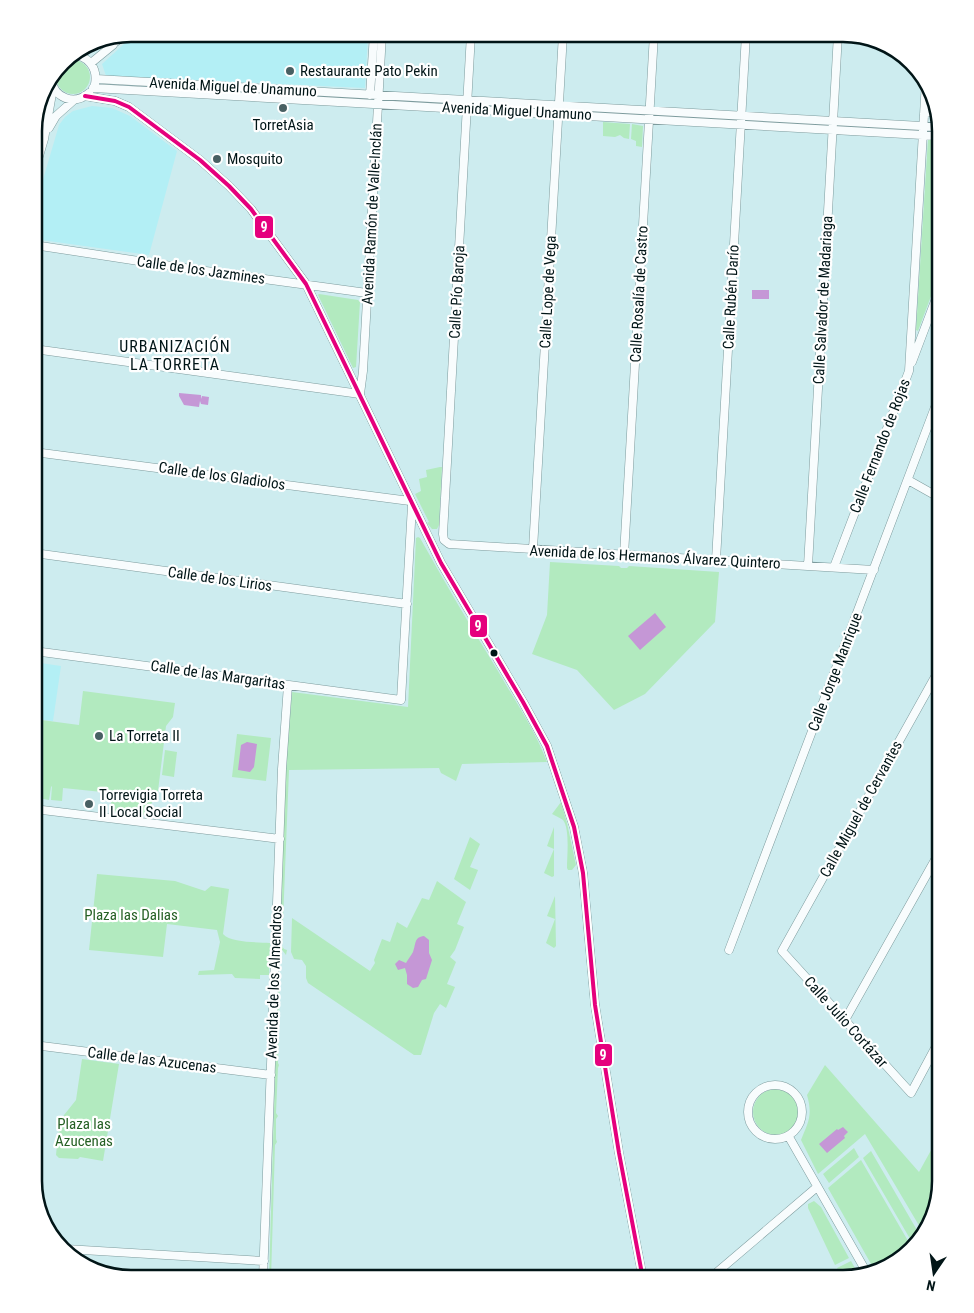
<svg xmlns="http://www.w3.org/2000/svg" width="974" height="1313" font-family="'Roboto Condensed',sans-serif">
  <rect width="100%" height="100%" fill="#cdecef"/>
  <path fill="#b3eff5" d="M135 34H368L365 88 106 76 102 64Z
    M92 106 112 108 130 116 177 151 149 255 34 239V210L59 125 65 117 73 111Z
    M34 662 61 666 53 721 34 719Z"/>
  <path fill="#b2eabf" d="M56 77a17 17 0 1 1 34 0a17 17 0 1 1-34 0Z
    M603 122 630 124 629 139 624 138 620 135 615 137 603 136Z
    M632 124 643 126 642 147 636 146V141L631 139Z
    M928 139H940V272L918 331 916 330Z
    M319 294 358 300 360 302 356 367 353 368 318 295Z
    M440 467H442L439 525 437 529H432L427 523 429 522 415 494 421 491 419 479 427 477 426 470Z
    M418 537 420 538C445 583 471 627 498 671 515 701 535 730 547 762L462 764 456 781 441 773 439 768 289 770 282 946 284 949 287 950 286 955 279 946 286 765 292 692 408 707 416 538Z
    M550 562 619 566 621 568H627L629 566 719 572 715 622 645 694 614 710 577 670 532 654 547 615Z
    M83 691 175 703 173 717 166 726 157 799 154 798 146 815 110 811 112 793 63 788 62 801 51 800 52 786 51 787 49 800 38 798 40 785H39L37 798H34V719L79 725Z
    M237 734 271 738 266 781 232 777Z
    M165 750 177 752 174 777 162 775Z
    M561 802 567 823 576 865 572 870H568L567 868C567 855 570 829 563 820 560 818 556 816 552 814Z
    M554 827V876L552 877 544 873 554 849 547 846Z
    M470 837 480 844 470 867 478 870 470 890 454 879Z
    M97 874 175 881 205 891 211 886 229 889 223 934C231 943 257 942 270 943L269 975H260V979L235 978 232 974 198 975 199 971 214 970 220 942 217 930 167 924 163 957 89 950Z
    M437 881 466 902 457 924 464 927 455 950 450 957 456 962 447 984 455 987 446 1008 440 1004 434 1013 421 1055H414L308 983 306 978V966L302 960 294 959 291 952 292 918 370 971 375 963 374 960 382 939 390 942 397 922 407 928 422 898 429 900Z
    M555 896 556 946 554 948 546 943 555 919 547 916Z
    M278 973 280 975 278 1063 279 1065 278 1068 276 1113 278 1116 276 1119V1139L277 1142 275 1145 271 1279H269Z
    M82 1059 119 1064 103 1161 80 1157 78 1159 59 1158 56 1155 58 1134 64 1115 76 1100Z
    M825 1065 919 1172 940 1134V1182L927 1231 924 1234 865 1134 818 1174 801 1140C808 1122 813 1116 807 1095Z
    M753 1112a23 23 0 1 1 46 0a23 23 0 1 1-46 0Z
    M854 1148 859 1157 829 1183 823 1174Z
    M871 1151 921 1237 913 1244 863 1158Z
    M861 1160 911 1246 892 1266 875 1271 828 1188Z
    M814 1201 821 1207 849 1258 835 1265 808 1208V1204Z
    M851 1261 859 1275 842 1279 837 1268Z"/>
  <path fill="#c597d6" d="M752 290H769V299H752Z
    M179 393 201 395V399L202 396 209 397 208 405 201 404 200 401 199 407 184 405 179 396Z
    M655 613 666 627 640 650 628 636Z
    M247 742 257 744 254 767 250 772 238 770 241 745Z
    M424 936 429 940V953L432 960 426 979 422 980 418 987 413 988 407 984V975L405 968 398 970 395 964 399 960 406 963C408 959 411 956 413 952 416 944 414 937 424 936Z
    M843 1127 848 1132 844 1136 845 1138 827 1153 819 1144 837 1129 838 1130Z"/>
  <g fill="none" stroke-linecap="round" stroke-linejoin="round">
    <g stroke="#7d9b9d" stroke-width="9">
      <path id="street" d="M471 34 443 534 444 540 449 544 874 570
        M114 43 125 35
        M72 55C88 55 98 68 95 84
        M91 63 113 45 117 37
        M51 79C54 98 74 106 89 93
        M96 79 939 127
        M93 88 940 136
        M370 95 374 34
        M85 96 115 101 129 107 200 160 229 186 251 209 306 284 441 563 523 702 547 746 574 827 583 873 595 1005 619 1153 643 1279
        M924 114 935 110
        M36 117 39 113
        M49 128 56 116 74 100
        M34 173 44 139 53 88
        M34 245 191 269 367 293
        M34 349 360 394
        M912 362 940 288
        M360 394 363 371 382 34
        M34 452 410 501
        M908 480 940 498
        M533 549 563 34
        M34 553 407 604
        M624 555 654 34
        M716 560 746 34
        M808 566 838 34
        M834 567 909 371 926 81
        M34 651 401 700 412 505
        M34 809 280 839
        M729 950 940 394
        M845 1020 940 851
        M940 1039 911 1093 782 951 940 668
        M34 1045 271 1075
        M748 1112a27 27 0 1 1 54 0a27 27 0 1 1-54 0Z
        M789 1137 867 1273
        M66 1249 264 1261
        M263 1279 282 769 288 685
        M709 1279 817 1187"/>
    </g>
    <use href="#street" stroke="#f8fcfd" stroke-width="8"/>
    <g stroke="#fff" stroke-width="8">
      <path id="bus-1" d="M85 96 115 101 129 107 200 160 229 186 251 209 306 284 441 563 523 702 547 746 574 827 583 873 595 1005 619 1153 643 1279"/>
    </g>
    <use href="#bus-1" stroke="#e5007d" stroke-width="4"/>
  </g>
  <g fill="#486063" stroke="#fff" stroke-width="2">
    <circle cx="290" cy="71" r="5"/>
    <circle cx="283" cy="108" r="5"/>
    <circle cx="217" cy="159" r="5"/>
    <circle cx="99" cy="736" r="5"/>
    <circle cx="89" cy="804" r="5"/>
  </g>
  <circle fill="#011517" stroke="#fff" stroke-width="2" cx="494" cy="653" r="4.5"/>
  <g text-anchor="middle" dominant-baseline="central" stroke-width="4.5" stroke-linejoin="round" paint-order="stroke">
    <g font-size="15" fill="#011517" stroke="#fff" text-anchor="start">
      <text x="300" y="71">Restaurante Pato Pekin</text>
      <text x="283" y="125" text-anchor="middle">TorretAsia</text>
      <text x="227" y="159">Mosquito</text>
      <text x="109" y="736">La Torreta II</text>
      <text x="99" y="795">Torrevigia Torreta<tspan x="99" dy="17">II Local Social</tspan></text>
    </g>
    <g font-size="15" fill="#011517" stroke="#fff">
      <text transform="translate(233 87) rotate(3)">Avenida Miguel de Unamuno</text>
      <text transform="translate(517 111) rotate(3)">Avenida Miguel Unamuno</text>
      <text transform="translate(372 214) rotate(-87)">Avenida Ramón de Valle-Inclán</text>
      <text transform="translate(201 270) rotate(8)">Calle de los Jazmines</text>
      <text transform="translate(457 292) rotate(-87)">Calle Pío Baroja</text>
      <text transform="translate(548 292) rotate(-87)">Calle Lope de Vega</text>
      <text transform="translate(639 294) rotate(-87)">Calle Rosalía de Castro</text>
      <text transform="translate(731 297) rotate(-87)">Calle Rubén Darío</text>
      <text transform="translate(823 300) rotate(-87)">Calle Salvador de Madariaga</text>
      <text transform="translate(880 446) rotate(-69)">Calle Fernando de Rojas</text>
      <text transform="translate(222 476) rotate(8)">Calle de los Gladiolos</text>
      <text transform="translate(655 557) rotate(3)">Avenida de los Hermanos Álvarez Quintero</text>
      <text transform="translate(220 579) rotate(8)">Calle de los Lirios</text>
      <text transform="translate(835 672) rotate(-69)">Calle Jorge Manrique</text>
      <text transform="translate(218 675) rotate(8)">Calle de las Margaritas</text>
      <text transform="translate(861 809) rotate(-61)">Calle Miguel de Cervantes</text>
      <text transform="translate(274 982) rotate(-88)">Avenida de los Almendros</text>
      <text transform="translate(846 1022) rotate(48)">Calle Julio Cortázar</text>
      <text transform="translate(152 1060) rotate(7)">Calle de las Azucenas</text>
    </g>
    <g font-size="15" fill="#256024" stroke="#fff">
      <text x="131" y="915">Plaza las Dalias</text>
      <text x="84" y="1124">Plaza las<tspan x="84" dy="17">Azucenas</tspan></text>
    </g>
    <g font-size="16" letter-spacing="1" fill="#011517" stroke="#fff">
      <text x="175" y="346">URBANIZACIÓN<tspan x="175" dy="18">LA TORRETA</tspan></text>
    </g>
  </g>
  <path d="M0 0H974V1313H0ZM131 42H843A89 89 0 0 1 932 131V1181A89 89 0 0 1 843 1270H131A89 89 0 0 1 42 1181V131A89 89 0 0 1 131 42Z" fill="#fff" fill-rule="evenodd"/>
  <path fill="none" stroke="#011517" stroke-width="2.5" d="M131 42H843A89 89 0 0 1 932 131V1181A89 89 0 0 1 843 1270H131A89 89 0 0 1 42 1181V131A89 89 0 0 1 131 42Z"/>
  <g stroke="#fff" stroke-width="2">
    <rect x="254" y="215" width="20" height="24" rx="5" fill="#e5007d"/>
    <rect x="469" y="614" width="19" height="24" rx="5" fill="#e5007d"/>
    <rect x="594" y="1043" width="19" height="24" rx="5" fill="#e5007d"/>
  </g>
  <g font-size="14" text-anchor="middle" font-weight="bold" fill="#fff">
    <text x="264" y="232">9</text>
    <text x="478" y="631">9</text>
    <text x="603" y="1060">9</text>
  </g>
  <g transform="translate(934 1273) rotate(193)" stroke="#ffffff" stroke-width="4" paint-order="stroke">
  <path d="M0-4L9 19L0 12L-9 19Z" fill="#011517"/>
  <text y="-8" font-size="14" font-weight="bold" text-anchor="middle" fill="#011517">N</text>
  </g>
</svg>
